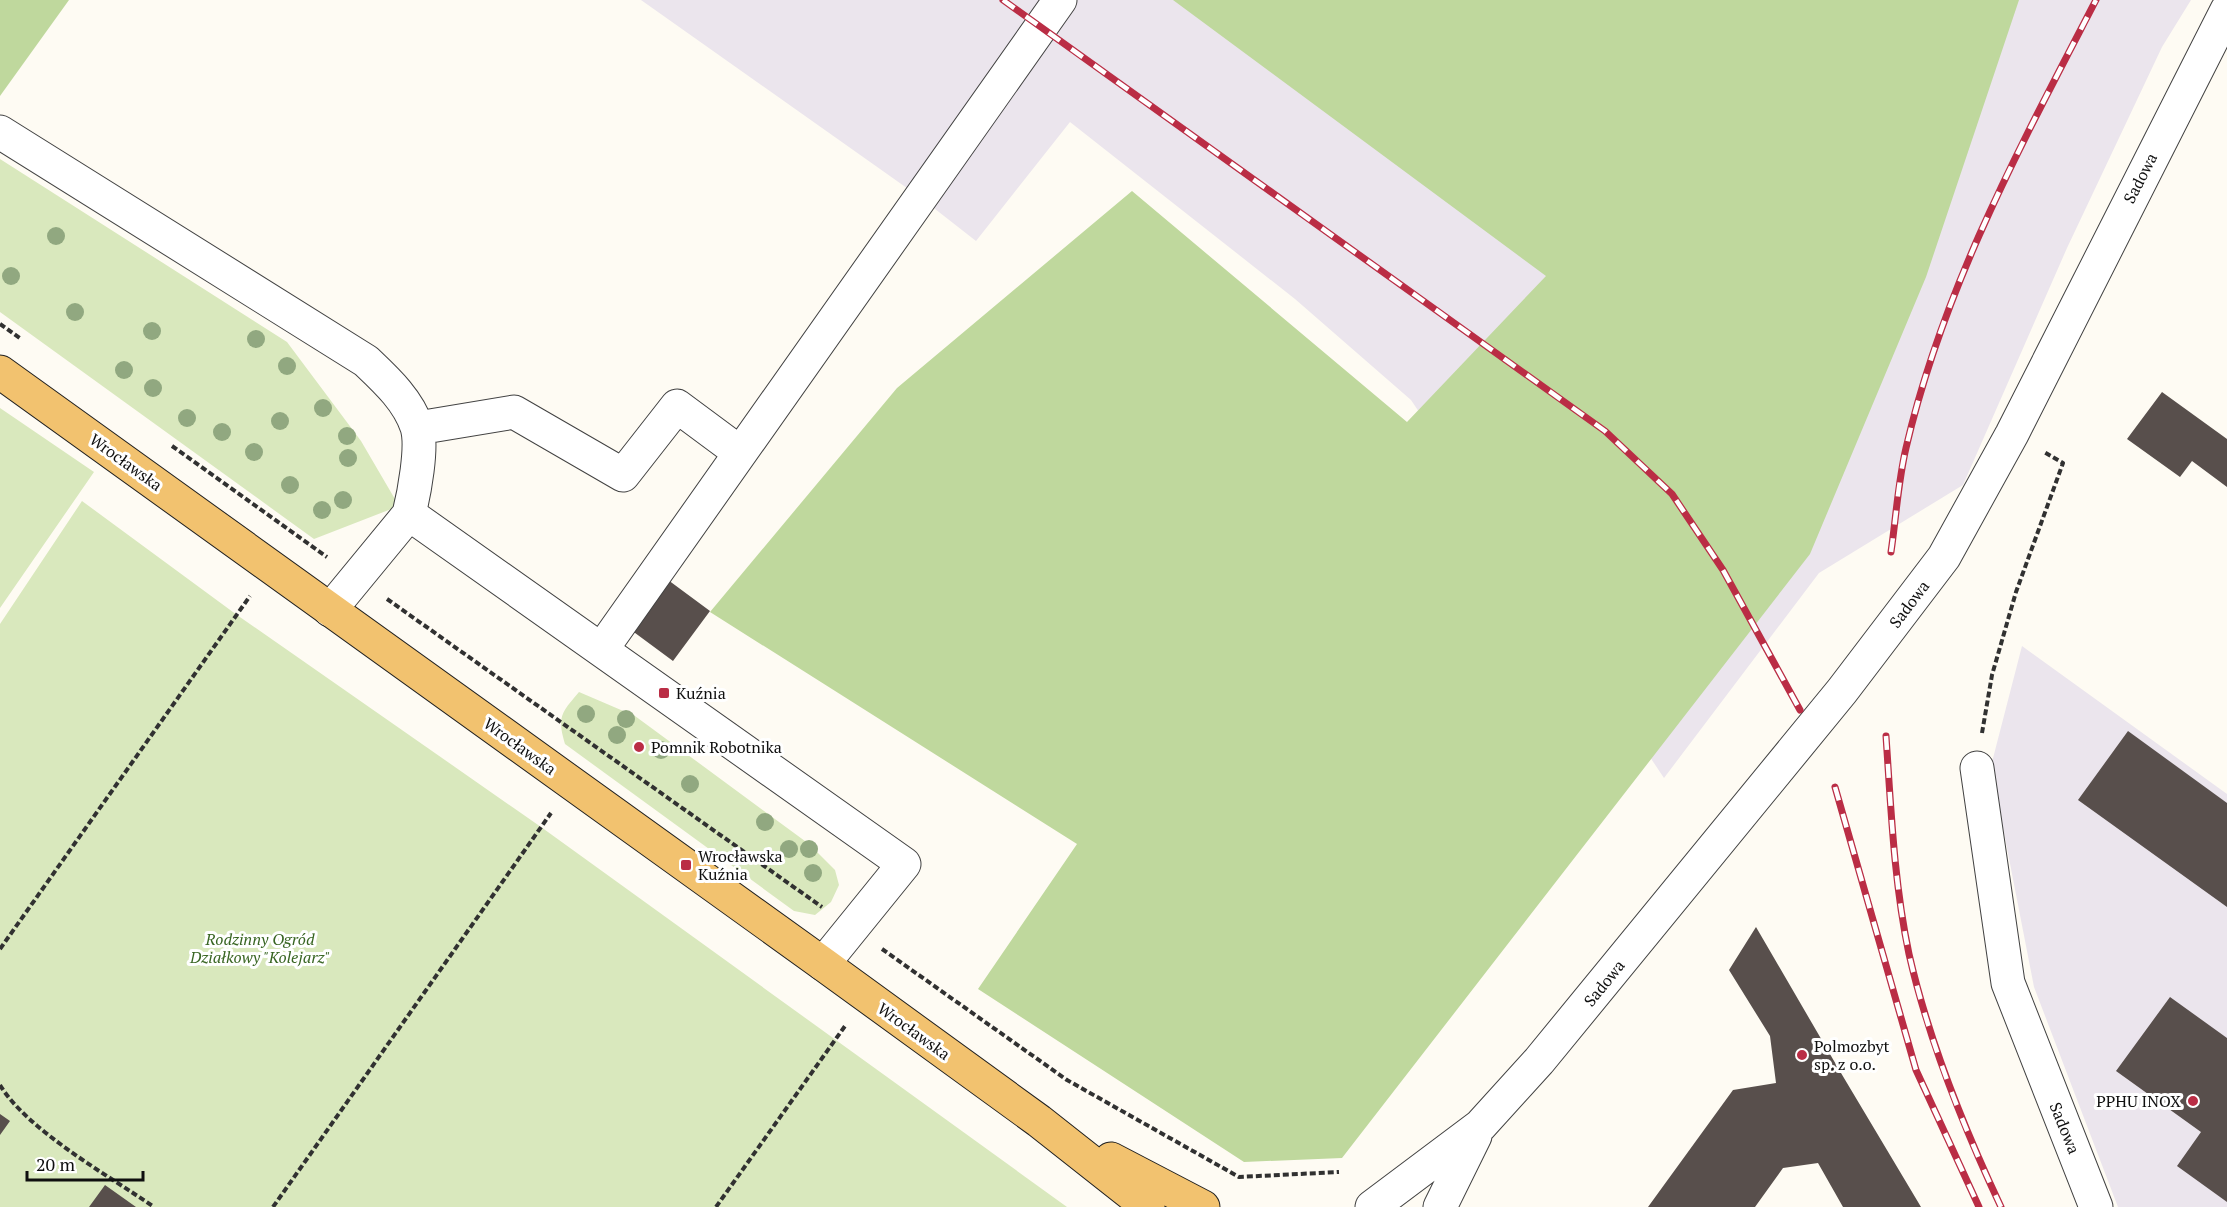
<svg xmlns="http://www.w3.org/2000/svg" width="2227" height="1207" font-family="'PT Serif',serif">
  <rect width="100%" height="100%" fill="#fefbf3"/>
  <path fill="#ebe5ed" d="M641 0H2191L2162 47 2067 248 1963 485 1819 573 1664 778 1411 400 1295 299 1070 122 976 241 921 198Z
    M2022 646 2227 794V1207H2118L2034 987 1991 766Z"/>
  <path fill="#d9e8bd" d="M0 159 287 342 361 441 399 506 314 539 0 312Z
    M0 408 94 472 0 608Z
    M82 501 237 615 541 827 1067 1207H0V624Z
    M579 692 635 716 809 844 835 870 839 885 831 902 815 915 794 911 565 744C557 717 561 713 579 692Z"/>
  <path fill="#bfd89d" d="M0 0H69L0 96Z
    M1173 0H2019L1926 277 1810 554 1342 1158 1244 1162 978 989 1077 844 710 612 897 388 1132 191 1407 422 1546 276Z"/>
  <path fill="#584f4c" d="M2162 392 2227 439V487L2192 461 2180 477 2127 439Z
    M664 577 710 611 673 661 627 627Z
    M2128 731 2227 803V907L2078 800Z
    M1756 927 1841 1073 1921 1207H1843L1818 1163 1783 1168 1755 1207H1648L1733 1090 1776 1083 1770 1036 1729 970Z
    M2170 997 2227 1038V1202L2177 1166 2201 1132 2116 1071Z
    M0 1114 10 1121 0 1135Z
    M105 1185 136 1207H89Z"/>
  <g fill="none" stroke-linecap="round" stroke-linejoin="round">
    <g stroke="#424242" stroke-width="35">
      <path id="minor" d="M0 132 366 361C386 380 408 400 417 427 423 447 414 494 409 514
        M418 428 514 412 623 475 677 406 739 452
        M330 610 409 514 904 864 823 964
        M602 649 1060 0
        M1977 768 2008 983 2096 1207
        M1372 1207 1480 1126 1539 1061 1842 691 1944 557 2012 434 2227 10
        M1440 1207 1475 1136"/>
    </g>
    <g stroke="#202020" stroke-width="35">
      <path id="major" d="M0 372 823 964 1039 1121 1148 1207
        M1111 1159 1203 1207"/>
    </g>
    <path stroke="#313131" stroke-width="4" stroke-dasharray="6 3" stroke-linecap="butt" d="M0 324 21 339
      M172 446 327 557
      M387 599 822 907
      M1982 733 1992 675 2016 592 2063 463 2044 452
      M0 949 250 596
      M882 949 1067 1080 1239 1177 1339 1172
      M0 1085C27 1130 109 1176 154 1207
      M273 1207 551 813
      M716 1207 845 1026"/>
    <use href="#minor" stroke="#fff" stroke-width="33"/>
    <use href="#major" stroke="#f2c26f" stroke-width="33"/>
    <g stroke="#ba2d45" stroke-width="7">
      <path id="rail" d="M1003 0 1605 431 1672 494 1723 570 1800 710
        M1891 552C1896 518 1898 482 1906 448 1943 288 2021 145 2096 0
        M1886 736C1891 809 1894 883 1909 954 1929 1042 1963 1126 2001 1207
        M1835 787 1916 1070 1979 1207"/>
    </g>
    <use href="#rail" stroke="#fff" stroke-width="4.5" stroke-dasharray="14" stroke-linecap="butt"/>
  </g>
  <g fill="#91a880">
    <circle cx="56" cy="236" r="9"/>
    <circle cx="11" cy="276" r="9"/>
    <circle cx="75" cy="312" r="9"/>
    <circle cx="152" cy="331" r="9"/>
    <circle cx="256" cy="339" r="9"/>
    <circle cx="287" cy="366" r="9"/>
    <circle cx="124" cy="370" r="9"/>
    <circle cx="153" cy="388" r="9"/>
    <circle cx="323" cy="408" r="9"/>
    <circle cx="187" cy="418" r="9"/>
    <circle cx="280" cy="421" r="9"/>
    <circle cx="222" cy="432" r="9"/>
    <circle cx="347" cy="436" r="9"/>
    <circle cx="254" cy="452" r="9"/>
    <circle cx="348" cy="458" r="9"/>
    <circle cx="290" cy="485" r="9"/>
    <circle cx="343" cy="500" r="9"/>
    <circle cx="322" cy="510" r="9"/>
    <circle cx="586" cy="714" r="9"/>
    <circle cx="626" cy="719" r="9"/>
    <circle cx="617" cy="735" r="9"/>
    <circle cx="661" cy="750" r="9"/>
    <circle cx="690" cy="784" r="9"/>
    <circle cx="765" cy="822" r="9"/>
    <circle cx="789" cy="849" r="9"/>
    <circle cx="809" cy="849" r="9"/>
    <circle cx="813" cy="873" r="9"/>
  </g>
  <g fill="#ba2d45" stroke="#fff" stroke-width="2">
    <rect x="658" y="687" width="12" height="12" rx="3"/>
    <circle cx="639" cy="747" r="6"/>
    <rect x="680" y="859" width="12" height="12" rx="3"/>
    <circle cx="1802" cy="1055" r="6"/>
    <circle cx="2193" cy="1101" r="6"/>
  </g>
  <g text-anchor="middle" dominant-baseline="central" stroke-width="6" stroke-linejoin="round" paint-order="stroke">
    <g font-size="16" fill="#0f0f0f" stroke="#fff">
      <text transform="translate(2140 178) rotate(-63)">Sadowa</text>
      <text transform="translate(126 462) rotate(36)">Wrocławska</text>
      <text transform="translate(1909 604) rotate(-53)">Sadowa</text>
      <text transform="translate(520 746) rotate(36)">Wrocławska</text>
      <text transform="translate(1604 983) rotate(-51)">Sadowa</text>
      <text transform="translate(914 1031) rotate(36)">Wrocławska</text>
      <text transform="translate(2065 1128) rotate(68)">Sadowa</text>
    </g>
    <g font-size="16" fill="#0f0f0f" stroke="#fff" text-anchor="start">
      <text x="676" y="693">Kuźnia</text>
      <text x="651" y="747">Pomnik Robotnika</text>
      <text x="698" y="856">Wrocławska<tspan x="698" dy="18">Kuźnia</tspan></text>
      <text x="1814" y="1046">Polmozbyt<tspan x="1814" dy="18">sp. z o.o.</tspan></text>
      <text x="2181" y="1101" text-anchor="end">PPHU INOX</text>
    </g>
    <g font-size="16" font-style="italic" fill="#386522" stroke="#fff">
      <text x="260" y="939">Rodzinny Ogród<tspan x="260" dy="18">Działkowy "Kolejarz"</tspan></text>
    </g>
  </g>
  <path d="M27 1171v9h116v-9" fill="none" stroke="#0f0f0f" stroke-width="3"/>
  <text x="36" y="1171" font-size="18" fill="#0f0f0f" stroke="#ffffff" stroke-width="4.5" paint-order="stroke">20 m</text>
</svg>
